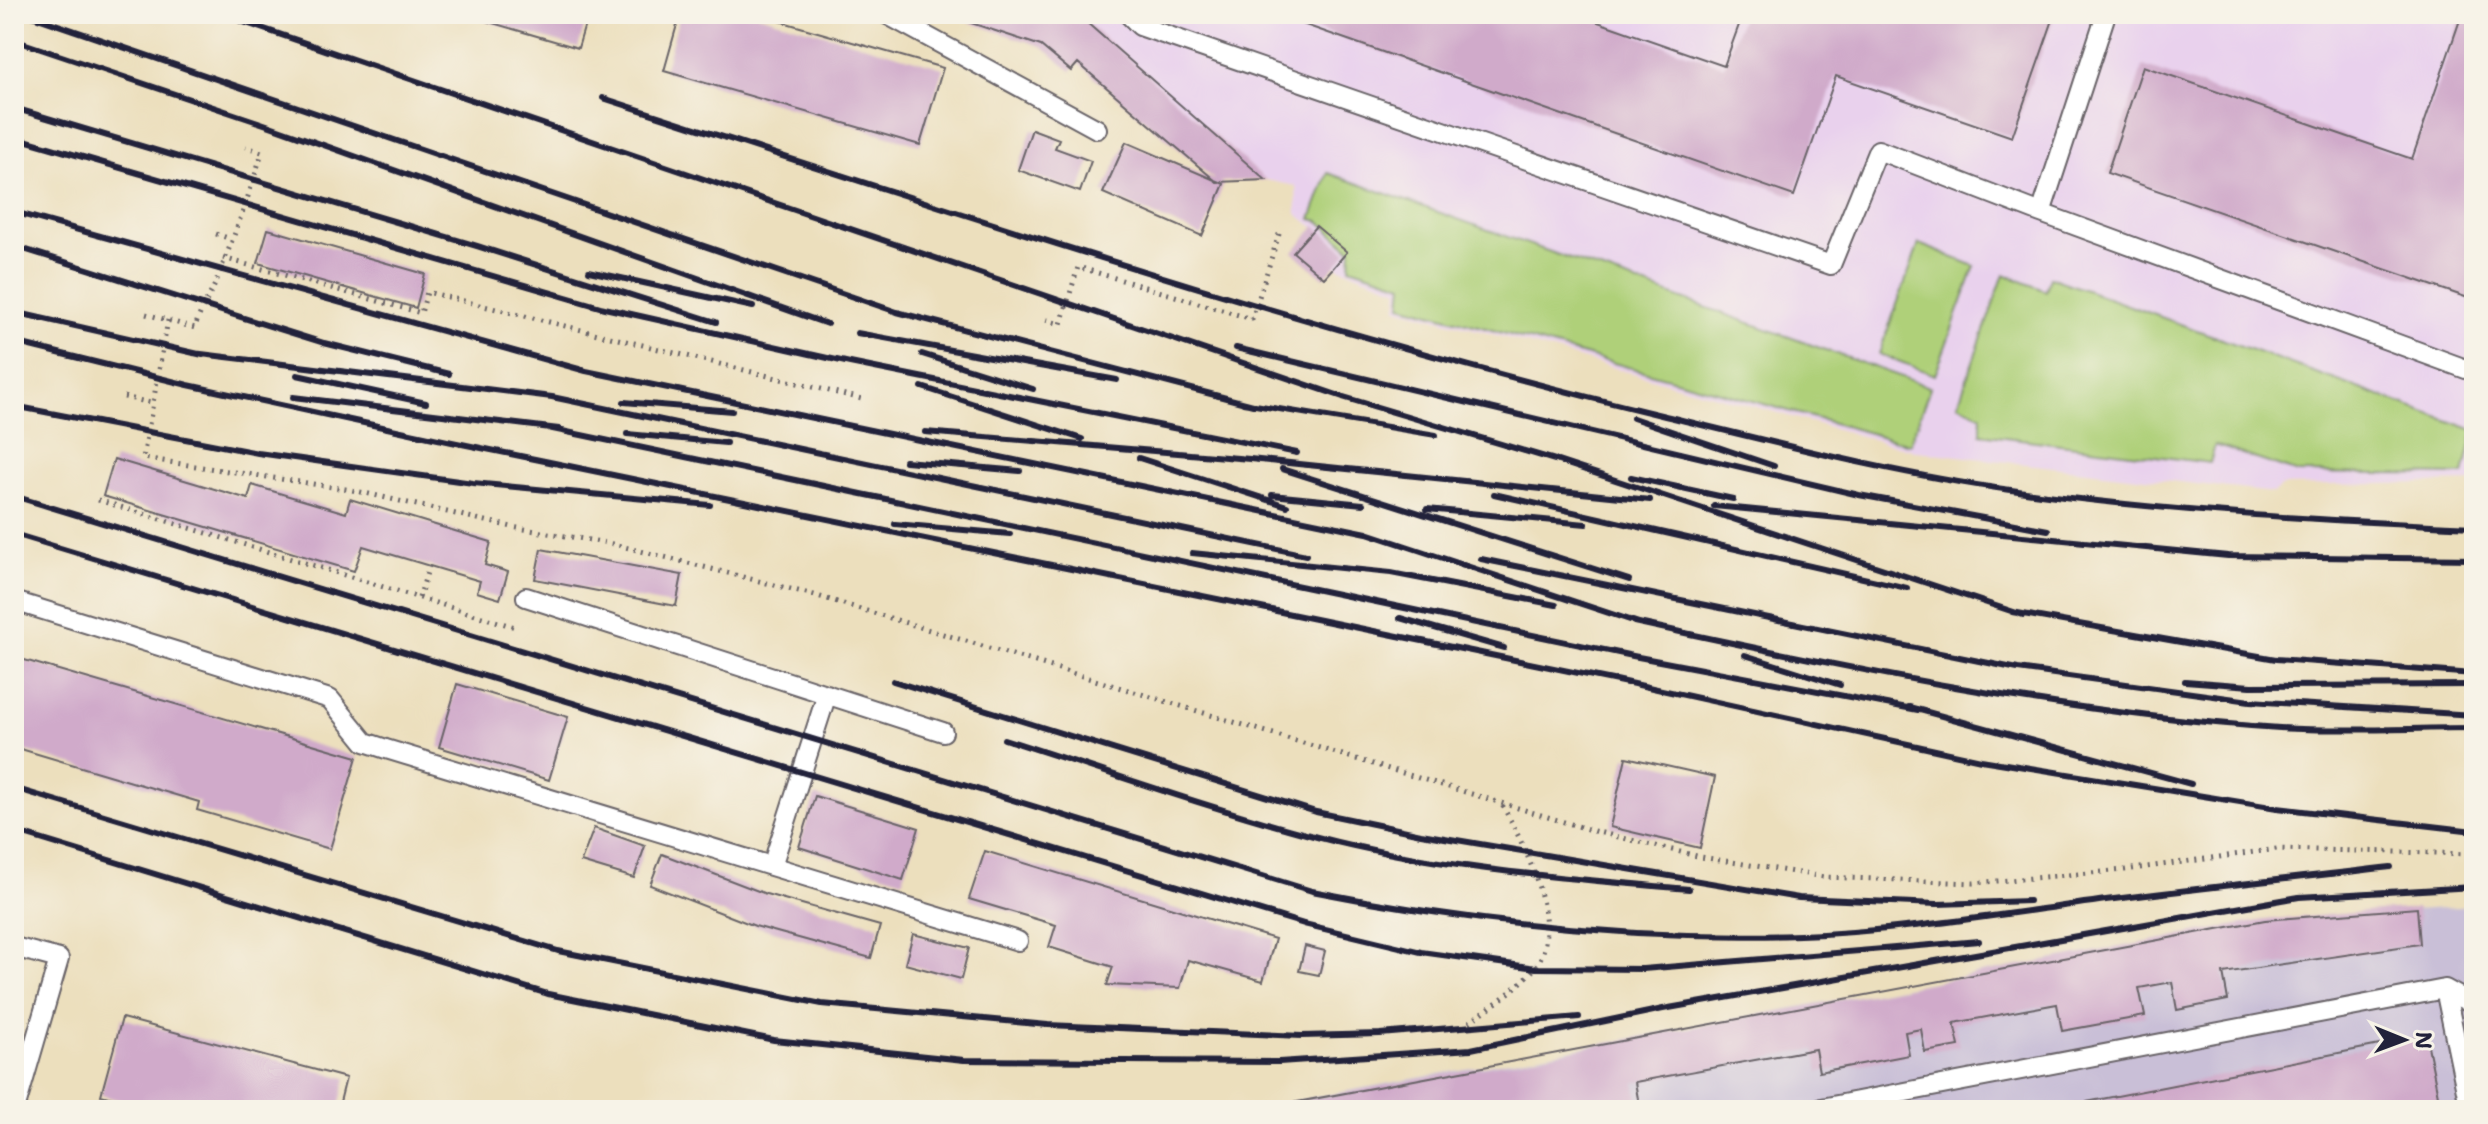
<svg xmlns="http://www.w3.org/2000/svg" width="2488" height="1124" font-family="'Shantell Sans',sans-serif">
  <rect width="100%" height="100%" fill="#f7f3e8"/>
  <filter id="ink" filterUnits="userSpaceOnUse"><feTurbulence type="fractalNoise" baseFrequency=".0125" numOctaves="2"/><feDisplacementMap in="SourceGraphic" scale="16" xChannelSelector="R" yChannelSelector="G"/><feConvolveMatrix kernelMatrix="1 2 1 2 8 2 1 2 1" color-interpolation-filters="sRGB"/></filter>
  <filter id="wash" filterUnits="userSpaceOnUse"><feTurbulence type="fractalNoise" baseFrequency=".006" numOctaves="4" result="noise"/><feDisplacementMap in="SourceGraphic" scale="32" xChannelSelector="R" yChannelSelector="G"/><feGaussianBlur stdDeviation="1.8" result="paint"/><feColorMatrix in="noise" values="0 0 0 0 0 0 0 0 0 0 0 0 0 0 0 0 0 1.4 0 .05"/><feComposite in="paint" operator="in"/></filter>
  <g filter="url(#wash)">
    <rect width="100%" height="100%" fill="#ecdfbd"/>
    <path fill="#e9d1ed" d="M1077 14H2474V482L2282 486 2273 493 1916 451 1397 308 1399 289 1335 266 1346 252 1297 214 1296 186 1266 180Z"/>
    <path fill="#c9bfd7" d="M2474 906V1110H1247L2265 920Z"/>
    <path fill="#afd079" stroke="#68795a" stroke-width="2" d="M1328 173 1930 387 1910 444 1401 305 1403 284 1350 267 1351 250 1319 221 1311 219Z
      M1919 244 1975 266 1935 375 1879 354Z
      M2004 274 2046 291 2050 277 2474 430 2464 475 2298 473 2215 445 2210 463 1981 434V415L1958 404Z"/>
    <g id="blocks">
      <path fill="#d0aaca" d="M462 14H588L578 48Z
        M680 14H755L943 68 920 145 664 71Z
        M944 14H1077L1266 180 1217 182 1078 63 1071 71 1041 46Z
        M1274 14H1575L1724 66 1743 14H1931L1949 20 1951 14H2055L2012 137 1836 76 1794 196Z
        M2462 14H2474V300L2107 173 2143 66 2412 159Z
        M1032 129 1059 139 1055 148 1091 161 1080 192 1018 170Z
        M1126 142 1224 184 1202 236 1103 193Z
        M1316 226 1347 252 1324 278 1293 252Z
        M268 229 425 274 416 308 258 263Z
        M114 459 248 499 252 485 346 513 350 499 491 542 485 565 508 572 500 599 477 592 480 581 363 546 354 571 103 496Z
        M541 549 682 575 676 606 535 579Z
        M14 657 357 757 330 849 197 810 199 802 14 747Z
        M457 684 568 717 549 780 439 747Z
        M1626 757 1715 777 1700 848 1610 827Z
        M815 796 919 828 903 880 799 847Z
        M594 828 645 846 634 878 581 862Z
        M985 851 1275 939 1263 981 1188 960 1180 988 1107 985 1113 967 1049 947 1056 925 969 899Z
        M662 854 766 894 880 926 871 958 755 926 650 885Z
        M2417 908 2420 944 2223 973 2228 1000 2177 1010 2172 982 2139 988 2145 1016 2062 1031 2057 1004 1954 1023 1959 1046 1925 1052 1921 1029 1905 1032 1909 1055 1819 1072 1815 1049 1635 1082 1640 1110H1255L2265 920Z
        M913 934 969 948 961 979 905 964Z
        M1305 946 1325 951 1319 975 1299 971Z
        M122 1018 346 1078 338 1110H155L101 1095Z
        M2426 1036 2441 1110H2050V1109Z"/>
    </g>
  </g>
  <g filter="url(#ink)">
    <use href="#blocks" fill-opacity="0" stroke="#696468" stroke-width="2"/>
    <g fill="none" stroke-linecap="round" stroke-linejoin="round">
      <g stroke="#696468" stroke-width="22">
        <path id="lane" d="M886 14 1097 129
          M1128 14 1140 26 1831 265 1878 150 2041 213 2106 14
          M2041 213 2474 372
          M526 597 943 732
          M14 601 330 699 365 742 386 749 1018 941
          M772 866 827 694
          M14 947 59 959 15 1110
          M2445 989 2474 1005
          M1811 1110 2445 989 2470 1110"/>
      </g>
      <path stroke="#696468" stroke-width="5" stroke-dasharray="2 6" stroke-linecap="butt" d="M216 234 231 239
        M223 258 421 313 427 292 866 400
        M146 314 195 328C200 310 209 298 216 282 233 239 249 197 262 152L246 147
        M168 320 143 458 352 490 512 527 613 544 814 595 1594 831 1701 857 1824 877 1974 883 2125 870 2277 849 2474 854
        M1046 320 1061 324 1078 267 1252 319 1280 231
        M124 397 151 403
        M98 500 515 627 516 624
        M419 598 429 566
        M1463 1027C1484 1011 1518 989 1534 969 1567 928 1523 842 1501 803"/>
      <use href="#lane" stroke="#fff" stroke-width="18"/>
      <path stroke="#22223b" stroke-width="6" d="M26 14 897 312 1253 405
        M220 14 1343 397 1555 460 2023 615
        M14 40 270 126 827 324
        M603 98C953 211 1303 329 1661 415 1777 443 1893 474 2011 490 2165 512 2319 520 2474 527
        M14 108 477 246 716 322
        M14 137 600 307 850 363 1297 453
        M14 212 586 371 1367 533 1642 624
        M14 246 324 343 449 374
        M589 271 753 307
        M14 312 203 355
        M857 333 1117 380
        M14 342 188 385 452 442 1627 683
        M1236 348 1859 495 2048 530
        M193 353 552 397 1306 555
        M922 354 1033 389
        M297 375 426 403
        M922 387 1082 439
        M293 397 559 429
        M624 402 732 411
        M1243 403 1436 435
        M14 406 258 453 473 483 710 505
        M1633 418 1774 466
        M548 428 1633 656 1918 710
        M925 432 1250 459 1650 500
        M627 434 726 443
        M1139 458 1287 506
        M905 461 1020 471
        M1282 469 1629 580
        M1631 477 1733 499
        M1494 494 1907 588
        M1272 495 1363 504
        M14 496 1312 891C1472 923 1637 940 1800 935 1906 931 2009 913 2114 899 2206 887 2298 878 2391 867
        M1714 506 2228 556 2474 559
        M1427 509 1586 524
        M895 524 1010 534
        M14 534 1304 924 1421 952 1536 968 1643 969 1979 941
        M1192 553 1391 573 1556 605
        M1481 559 2018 669 2250 701 2474 715
        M2012 612 2276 659 2474 674
        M1400 618 1504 648
        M1634 622C1846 668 2063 714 2280 728 2344 732 2410 728 2474 728
        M1745 655 1840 685
        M1616 680 1981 760 2277 808 2474 831
        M893 681 1316 812 1421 834 1799 898 1937 904 2029 901
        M2185 681 2251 686 2473 685
        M1909 707 2191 784
        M1004 739C1108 772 1211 809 1317 837 1439 869 1564 878 1689 889
        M14 788 558 951 822 1004 1048 1025 1302 1036 1380 1034 1579 1017
        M14 831 548 994 774 1040 964 1060 1279 1062 1471 1049 1663 1009 2299 897 2474 887"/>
    </g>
  </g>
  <rect width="2488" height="1124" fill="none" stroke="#f7f3e8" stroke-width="48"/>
  <g transform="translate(2404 1040) rotate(91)" stroke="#f7f3e8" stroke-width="6" paint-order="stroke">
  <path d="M0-6L14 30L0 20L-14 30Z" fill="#22223b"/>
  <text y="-12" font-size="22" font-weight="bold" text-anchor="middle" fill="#22223b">N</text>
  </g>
</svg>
